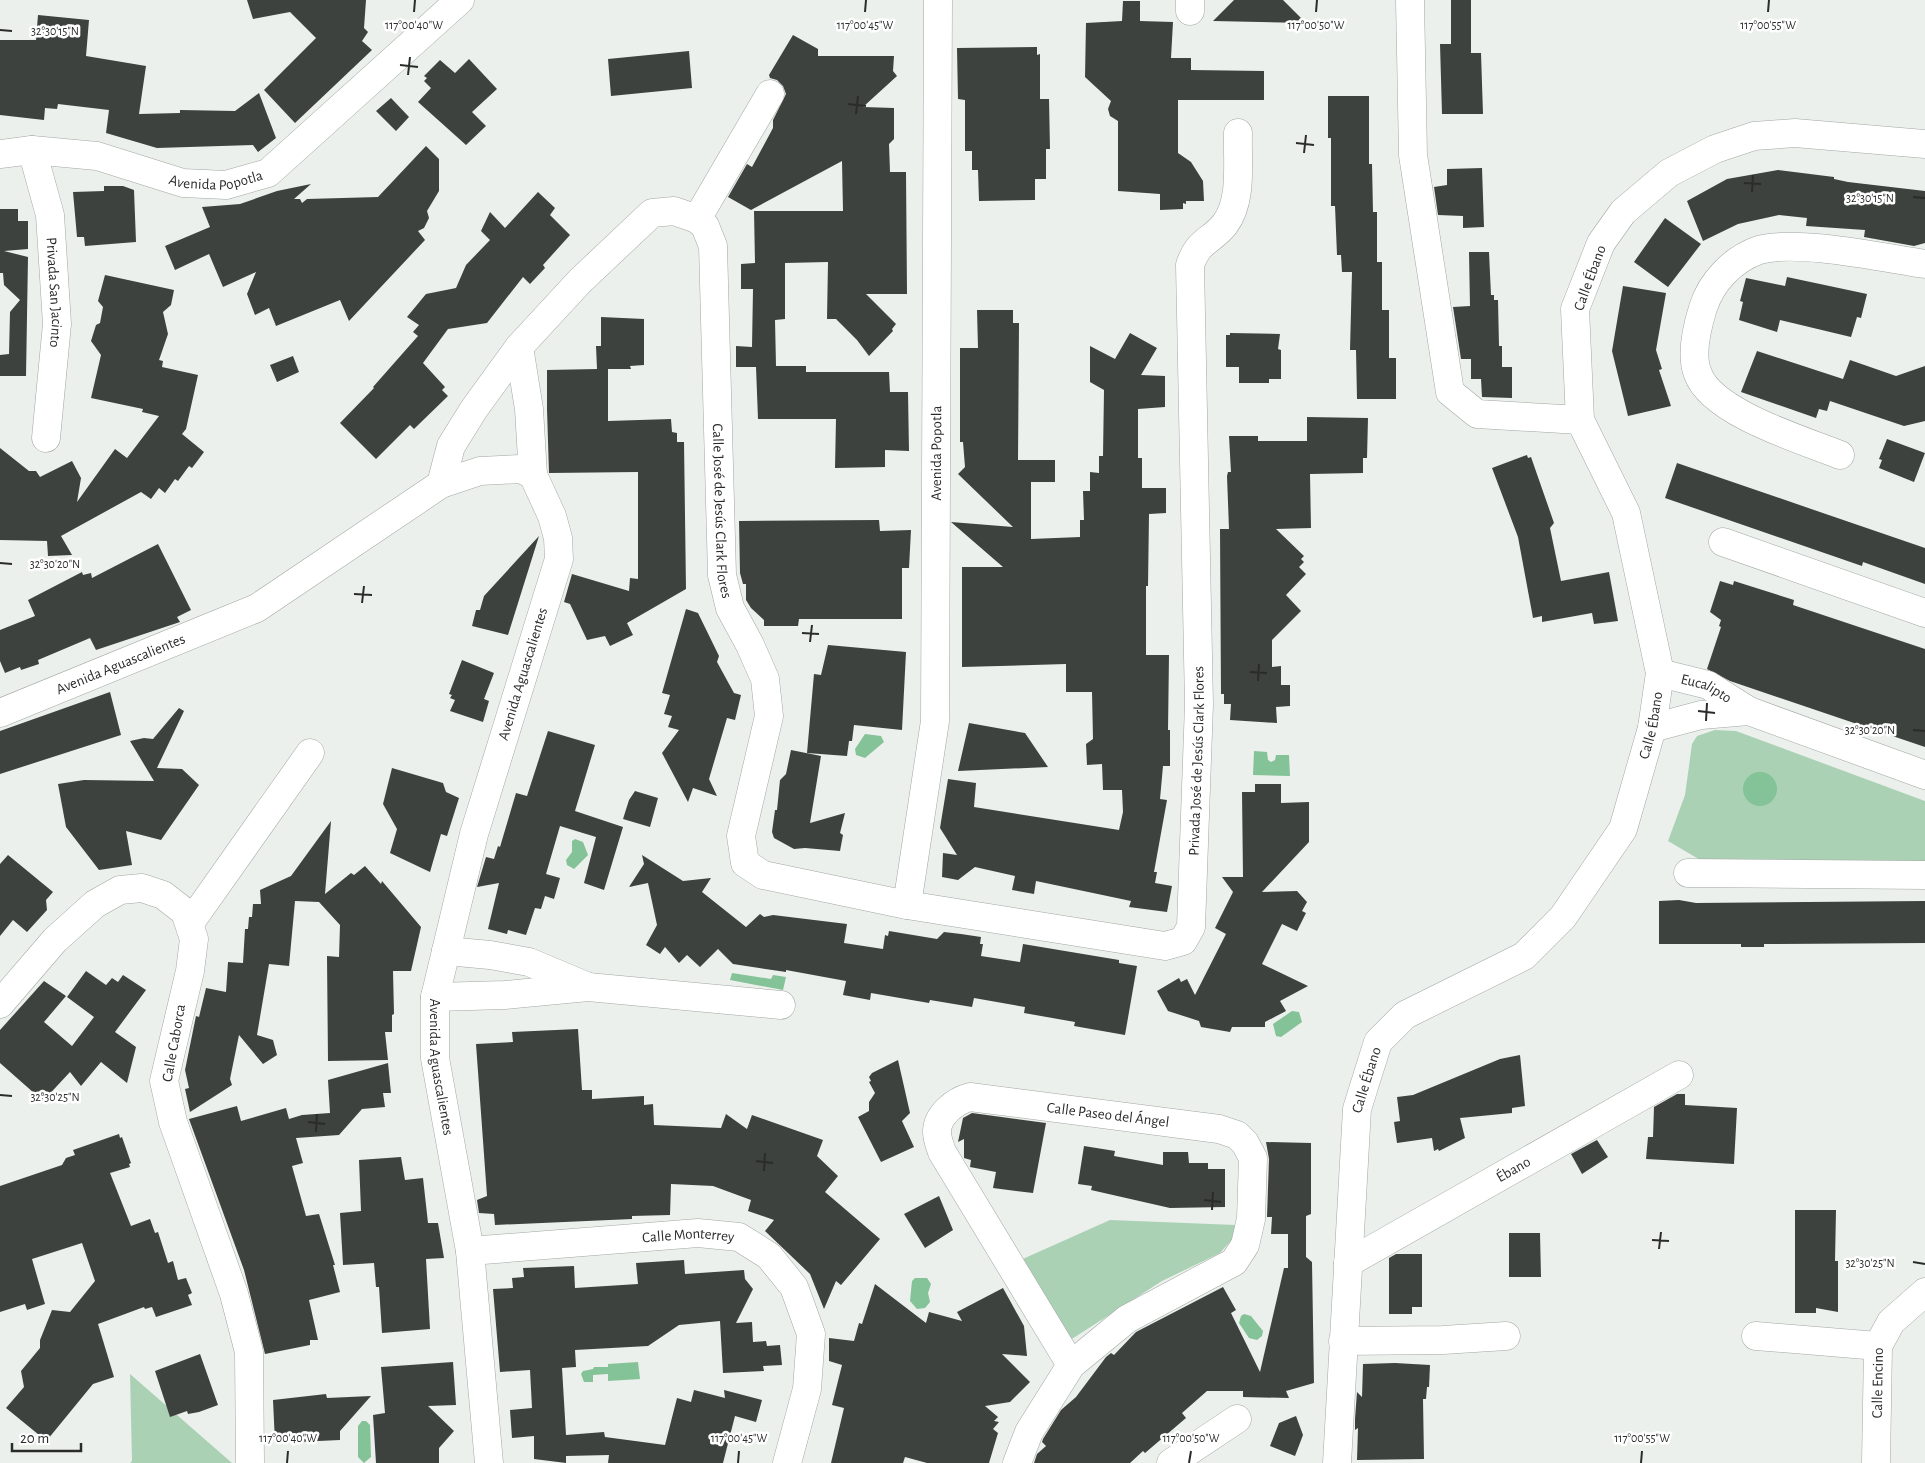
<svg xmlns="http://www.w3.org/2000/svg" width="1925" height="1463" font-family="'Alegreya Sans',sans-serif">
  <rect width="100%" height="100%" fill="#ebf0ec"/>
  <path fill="#abd1b5" d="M1715 730 1736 731 1925 801V863L1702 861 1668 841 1685 795 1692 744 1697 736Z
    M1110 1220 1236 1225 1234 1237 1220 1253 1162 1281 1064 1344 1016 1262Z
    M130 1374 232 1463H130L132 1461Z"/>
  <path fill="#84c297" d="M865 734 881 736 884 742 865 758 856 755 855 749Z
    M1254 751 1267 752 1268 760 1271 762 1275 760 1276 755H1289L1290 776 1253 775Z
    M1743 789a17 17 0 1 1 34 0a17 17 0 1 1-34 0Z
    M575 839 583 842 588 855 574 869 567 865 566 860 572 852V841Z
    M732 973 771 979 773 975 786 977 783 990 730 980Z
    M1292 1011 1299 1012 1302 1022 1281 1037 1276 1036 1273 1024Z
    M915 1278H927L931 1284 928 1293 930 1302 925 1308 917 1309 910 1301 912 1281Z
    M1244 1314 1251 1316 1263 1331 1262 1336 1257 1340 1249 1338 1239 1323 1241 1316Z
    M638 1362 640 1379 608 1381V1374L593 1375V1382H584L581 1374 583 1371 593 1369 594 1367H608V1364Z
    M362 1421H366L370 1425 371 1457 364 1463 358 1457V1426Z"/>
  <path fill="#3d423e" d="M247 0H366L364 28 368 32 362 41 372 50 295 123 264 90 316 38 290 12 253 19Z
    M1234 0H1283L1306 23 1213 21Z
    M1451 0H1471V53H1481L1483 114H1442L1440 44H1451Z
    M1123 1H1140V21L1173 22 1171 58H1191V70L1264 71V100H1178V153L1191 162 1203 181 1204 201H1186V204L1183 203V209L1160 210V194L1118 191V121L1110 116 1108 109 1111 101 1085 77 1086 23 1122 21Z
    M38 15 89 20 86 56 146 66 139 114 180 113V110L235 111 259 93 276 138 258 152 253 145 157 148 106 133 109 110 58 104 57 109 45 108 44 120 0 115V40H36Z
    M793 35 818 49V56H894L893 71 897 76 863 107 894 108V139L889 144 890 172H906L907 294H866L896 324 892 329 893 331 869 356 857 340 836 319H827L828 262 785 263V319L775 320 776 366H806V372H889L890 392H908L909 451 885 450V467L835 468 836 419H758L756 367H736V346L752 347 753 289H741V264L755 263 754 211H843L842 161 751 210 728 197 747 164 752 167 773 128V120L786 94 783 86 777 80 770 78 769 75Z
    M1037 47V55L1040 54V99H1049L1050 149H1046V179H1035V200L979 201 978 170H972V151H965V100L958 99 957 48Z
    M689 51 692 88 611 96 608 59Z
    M469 59 497 89 472 112 486 126 466 145 418 102 431 88 424 81 427 78 424 76 440 60 455 73Z
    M1328 96H1369V164H1372L1373 212H1377V262H1382V310H1389V358H1396V399H1357L1356 350H1350L1352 272H1342L1341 255H1337L1335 206H1331V138H1328Z
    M391 98 409 117 396 131 376 111Z
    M426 146 439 159V191L427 211 429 218 424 228 418 231 425 240 349 321 340 300 276 326 269 308 255 315 247 294 256 272 223 287 209 254 175 270 165 246 210 227 202 207 240 204 277 191 311 184 294 199H300L302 203 307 199 378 197Z
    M1482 168 1484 227 1463 228V216L1438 215 1434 187 1447 185V169Z
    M1778 170 1834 177V179L1848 182 1925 191V243L1914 246 1864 237 1865 230 1806 226 1807 218 1779 215 1738 224 1703 241 1687 201 1727 179Z
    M104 186H123L134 190 136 242 85 246 84 237H77L73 192 104 191Z
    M538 192 555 208 550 215 570 235 543 265 545 268 530 284 523 277 487 323 448 329 423 363 445 387 442 390 448 396 414 429 410 425 376 459 340 423 374 388 373 387 418 336 413 332 419 325 407 317 426 294 456 288 466 265 490 240 481 231 490 212 505 228Z
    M0 209H18V221H28V249L4 251 28 257 26 376H0V355L9 354 10 312 20 300 4 285 3 273H0Z
    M1665 218 1701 244 1668 287 1634 262Z
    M1469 252H1489L1491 295H1494V300H1498L1499 346H1502V367H1512V398L1482 397 1481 379H1471V359H1461L1453 307 1470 306Z
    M105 275 174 290 171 305 163 312 168 334 159 360 163 361 162 367 198 375 186 429 182 434 204 452 192 468 189 466 178 481 175 479 165 493 159 488 151 499 141 492 61 536 72 555 48 556 47 541 0 540V448L29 471H36L40 477 72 461 81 478 77 502 115 449 127 458 159 416 142 412 143 409 91 398 101 355 91 341 96 325 100 323 103 307 98 301Z
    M1787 277 1867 294 1861 318 1857 317 1851 337 1780 320 1777 332 1739 320 1743 302 1740 301 1746 278 1785 286Z
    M1623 286 1666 293 1656 350 1662 369 1659 370 1671 406 1628 416 1612 351Z
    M977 310H1013V323H1019L1018 460H1055V482H1031V539L1080 537V520H1084L1083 491H1090V472L1099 473V456H1103L1104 390 1090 382V346L1115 359 1130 333 1157 348 1141 375 1165 376V407L1138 409V458H1142V488H1166V513L1149 514 1148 586H1146V655H1169L1168 730H1170V766H1163L1160 799 1167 800 1154 872H1157L1155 883 1172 886 1167 912 1129 907 1131 901 1036 881 1034 894 1012 890 1015 876 975 867 958 880 942 877 943 853 957 855 940 828 948 779 976 783 974 807 1119 830 1123 812 1122 790H1103L1102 764 1087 765 1086 744 1093 739 1092 692H1066V664L962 667V567H1003L951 522 1013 527 958 474 965 467 963 442H960V348H978Z
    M601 317 644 319V365L630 366 631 369H608V421L671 419 672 432 677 433V442H684L686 589 627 623 633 635 610 646 605 636 587 640 570 604 564 602 572 574 629 591 630 578 638 579V472L549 473 547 409V370L597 369 596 346H601Z
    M1230 333 1280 334 1278 349 1281 350V379H1269V383H1239V367H1226V335H1230Z
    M1757 351 1843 379 1850 360 1896 376 1925 366V421L1904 426 1830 401 1827 411 1819 409 1816 418 1741 392Z
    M293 356 299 372 277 382 270 365Z
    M1307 417 1368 418 1367 458H1363V473L1310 474 1311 528 1276 529 1304 556 1301 559 1304 562 1299 567 1306 574 1286 595 1301 611 1272 640V667L1281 666V685H1290V706L1276 707 1277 723 1230 720 1231 704H1224V694H1221L1220 529H1229L1227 476 1228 472H1231L1229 436H1258V441H1307Z
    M1887 439 1925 453 1914 482 1879 468 1882 460 1879 459Z
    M1527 455 1528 458 1531 457 1554 523 1550 528 1561 581 1609 572 1618 621 1594 624 1592 613 1542 622V616L1533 618 1518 537 1492 468Z
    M1677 463 1925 548V584L1863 562 1862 566 1665 498Z
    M879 520 880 531 911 530 909 568H902V619H799L798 626H764V620L751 608 746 600V584H743L740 573 739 521Z
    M539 536 508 635 472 626 476 610H480L484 596Z
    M158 544 191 610 177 617 180 622 96 650 90 638 38 660 39 664 21 670 20 667 5 673 0 661V630L35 616 28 600 82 572 83 575 91 573 92 578Z
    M1720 581 1733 585 1734 581 1794 600 1793 605 1925 649V747L1730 681 1707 669 1721 627 1719 626 1721 620 1710 612Z
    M686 609 698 613 719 656 717 662 734 693 741 695 735 720 727 718 709 779 717 796 693 788 688 802 662 753 679 730 668 727 672 716 664 714 670 695 662 693Z
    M828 645 906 652 902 730 854 725 852 741H849L847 756 807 753 814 674 821 675Z
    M462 660 494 673 484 699 489 701 483 722 450 711 455 700 450 698 452 695 449 694Z
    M110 692 121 735 0 774V731Z
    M179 708 184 711 157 768 182 769 199 785 161 840 126 831 132 865 99 870 66 827 58 784 84 780 154 781 130 741 144 738 153 739Z
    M969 723 1025 733 1048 767 958 771Z
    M548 731 595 745 575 811 623 827 604 890 584 883 596 837 560 826 546 874 560 878 554 899 545 896 541 909 535 908 526 935 508 930 507 934 488 929 499 883 477 887 486 857 494 859 498 846 500 847 516 793 527 796Z
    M791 750 821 756 810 823 845 813 840 833 843 835 840 851 805 848 794 849 774 838 772 832 775 810H777L780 780 786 774Z
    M392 768 443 783 446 792 459 798 447 836 441 834 430 872 390 853 397 829 383 804Z
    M1255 784H1281V803L1309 802V842L1262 892 1297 891 1307 902 1302 911 1306 913 1297 931 1282 924 1262 964 1308 986 1280 1001 1286 1011 1265 1022V1027H1232L1230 1032 1201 1027 1199 1021 1168 1011 1157 991 1179 978 1181 982 1187 979 1195 995 1226 934 1215 928 1233 892 1222 877H1243L1242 792H1255Z
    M635 791 658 798 650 827 623 819 629 800Z
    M331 821 325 894 351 873 354 875 365 866 381 884 382 881 421 927 411 971H393L394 1014 392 1015V1032H385L388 1060 328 1061 327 956 339 957 340 925 319 902 295 901 289 966 269 964 257 1035 273 1040 277 1055 263 1064 239 1035 230 1079 232 1085 190 1112 185 1089 189 1088 185 1070 196 1016 199 1017 206 988 226 992 228 962 243 963 245 929H248L249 917H252L253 904H261L260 890 291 876Z
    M8 855 53 892 46 900 47 910 27 932 13 920 0 936V864Z
    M642 855 683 881 711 878 702 892 746 927 760 914 764 917 773 915 847 924 844 943 883 949 885 935 888 936 889 931 937 939 944 932 961 934 981 937 980 944H983L981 956 1020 962 1023 944 1119 960V963L1137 966 1125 1035 1074 1026 1075 1022 1024 1013 1025 1007 974 998 972 1007 930 1000 929 1003 871 993 870 1000 843 995 846 981 786 970V972L733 964 718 949 700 967 687 955 679 963 665 947 660 954 646 945 657 925 648 883 629 887 644 864Z
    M1679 900 1696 903 1925 901V943L1764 944V947H1741V944H1659V901Z
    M86 971 106 985 112 978 118 982 123 975 146 990 115 1032 136 1047 127 1083 101 1062 81 1086 70 1072 43 1101 0 1063V1030L44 981 66 996 44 1022 72 1046 94 1017 67 997Z
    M578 1029 582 1090H592V1099L644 1096V1105L653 1104 654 1125 721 1128 726 1114 747 1129 752 1115 823 1140 817 1156 838 1176 825 1192 880 1239 841 1285 836 1281 824 1309 810 1274 765 1231 774 1220 748 1211 751 1200 713 1186 671 1184 670 1215 632 1216V1219L495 1225 494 1214 479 1213 477 1200 487 1196 476 1044 513 1042 512 1032Z
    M1520 1055 1525 1106 1512 1108V1113L1460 1118 1465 1138 1439 1151 1438 1149 1434 1151 1432 1138 1397 1143 1394 1122 1400 1121 1397 1097 1413 1095 1500 1059Z
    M898 1060 910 1113 902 1121 914 1147 881 1162 858 1117 869 1111V1102L875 1093 869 1082 871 1081 869 1077 872 1073Z
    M388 1063 391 1093H383L385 1107 362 1109 339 1135 296 1138 303 1163 292 1166 306 1216 319 1214 335 1265H333L340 1292 309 1300 318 1340H310V1345L265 1354 244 1270 189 1119 237 1106 241 1121 286 1108 289 1119 302 1115 330 1113 328 1080Z
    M1677 1094H1685V1105L1737 1108 1734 1164 1646 1159 1648 1137H1653L1654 1107Z
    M972 1113 1046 1123 1033 1193 993 1188 996 1172 970 1167 971 1160 964 1158V1139L958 1142 963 1118Z
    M119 1134 120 1138 122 1137 131 1163 129 1164 130 1167 110 1173 131 1226 150 1219 155 1233 158 1232 168 1263 173 1261 178 1280 186 1278 192 1293 188 1295 192 1305 156 1317 152 1307 145 1309 144 1307 98 1324 114 1377 93 1384 48 1439 45 1437 44 1439 6 1408 24 1387 21 1371 40 1348V1340L52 1310 70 1312 95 1281 82 1243 32 1259 45 1304 27 1310 25 1304 0 1312V1186L62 1165 66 1158 75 1155 73 1150Z
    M1597 1140 1608 1157 1582 1174 1571 1154Z
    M1266 1142 1311 1143V1214L1306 1216V1257L1312 1262 1314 1383 1286 1391 1289 1398 1243 1397V1391H1207L1182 1413 1186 1418 1145 1453 1143 1451 1130 1463H1034L1037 1454 1046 1446 1042 1442 1043 1439 1061 1410 1076 1397 1106 1357 1111 1353 1114 1355 1136 1332 1223 1287 1236 1310 1231 1313 1260 1372 1284 1268H1288V1234H1271L1272 1217H1267L1269 1159Z
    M1084 1146 1115 1151 1114 1156 1163 1165V1152H1188L1189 1163H1208V1169H1225V1207L1170 1208 1091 1190 1092 1186 1078 1184Z
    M401 1157 405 1180 423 1178 428 1223H438L444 1258 426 1259 430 1329 382 1333 379 1287H376L374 1263 343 1265 340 1213 361 1211 359 1160Z
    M939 1196 953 1230 925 1248 904 1214Z
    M1795 1210H1836L1835 1261H1838V1312L1816 1308V1313H1795Z
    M1509 1233H1540L1541 1277H1509Z
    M1396 1254H1422V1307H1412V1314H1389V1258Z
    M684 1260 685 1274 744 1270 745 1279 753 1289 736 1323 752 1322 753 1342 766 1341 767 1346 780 1345 782 1365 763 1366 764 1371 723 1373 720 1321 679 1325 648 1346 575 1350 576 1367 562 1368 566 1435 604 1432 605 1437 665 1445 677 1398 691 1402 694 1390 725 1398 724 1390 762 1400 756 1422 735 1416 723 1463H608L609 1455 566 1456V1463L534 1459V1436L512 1438 510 1410 532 1408 530 1370 500 1372 493 1289 513 1288 512 1278 524 1277 523 1268 574 1266 575 1288 638 1284 636 1263Z
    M875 1284 926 1323 929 1312 962 1321 957 1312 1003 1288 1024 1326 1027 1356 1002 1354 1030 1382 1010 1402 985 1406 998 1417 994 1421 999 1422 993 1429 998 1433 989 1463H927L905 1457 903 1463H831L844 1408 832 1405 842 1365 829 1361V1338L854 1341 859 1323 862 1324Z
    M200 1354 218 1405 199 1412 188 1414 187 1411 170 1417 155 1371Z
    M453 1362 456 1405 428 1406 454 1431 439 1448V1463H376L373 1415 385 1413 381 1367Z
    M1395 1363 1430 1365 1429 1387H1427L1426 1399H1423L1424 1459 1357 1460 1358 1428 1355 1430V1419L1357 1392 1362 1397 1363 1364Z
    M326 1394 327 1398 371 1396 340 1431V1440L275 1443 273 1400Z
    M1296 1416 1303 1435 1295 1456 1270 1446 1279 1423Z"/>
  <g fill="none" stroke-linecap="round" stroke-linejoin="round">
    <g stroke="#a2a7a3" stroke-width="29">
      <g id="minor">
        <path d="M1410 0 1413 155 1450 392 1477 414 1580 420"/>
        <path d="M1190 11V0"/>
        <path id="s1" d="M32 150 50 215 57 324 46 438"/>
        <path id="s2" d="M0 154 32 150 97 156 183 183 226 185 268 173 460 0"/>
        <path d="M697 219 770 94"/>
        <path d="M519 347 529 409 533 475"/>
        <path d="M1840 455C1803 440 1712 413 1698 374 1690 355 1697 327 1703 308 1711 282 1733 259 1759 250 1797 239 1884 258 1925 264"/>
        <path id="s3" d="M441 484 451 446 474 409 519 347 580 281 652 213 674 211 697 219 705 226 713 246 722 575 730 608 750 645 765 679 769 716 741 836 745 863 763 875 907 905 1165 946 1183 941 1191 927 1199 704 1190 265C1199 239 1211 242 1225 224 1243 200 1237 162 1238 133"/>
        <path d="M1723 542 1925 613"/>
        <path id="s4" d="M1660 673 1708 685 1749 711 1925 775"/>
        <path id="s5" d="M0 713 257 608 441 484 480 471 521 469 533 475 552 516 558 538 559 559 474 834 435 997V1058L470 1251 489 1463"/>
        <path d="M1652 728 1701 715 1749 711"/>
        <path d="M1688 873 1925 875"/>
        <path id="s6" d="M907 905 935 721 938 0"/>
        <path d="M190 923 310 753"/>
        <path d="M446 951 490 955 529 962 586 986"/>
        <path d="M435 997 505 995 588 987 781 1005"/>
        <path d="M0 1004 55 940 95 904 120 890 142 888 163 895 185 912 194 939 190 971 164 1081 173 1122 234 1294 249 1352 250 1463"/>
        <path id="s7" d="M470 1251 698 1233 739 1237 769 1256 794 1287 811 1334 807 1389 787 1463"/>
        <path id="s8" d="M1348 1263 1679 1075"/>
        <path d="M1756 1336 1878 1346"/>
        <path d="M1343 1341 1443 1340 1506 1336"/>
        <path d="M1017 1463 1029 1432 1071 1365 1127 1319 1234 1262 1245 1245 1251 1219 1253 1158 1245 1143 1237 1135 1219 1129 970 1097C955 1101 937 1115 937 1132 937 1139 940 1146 942 1152L1071 1365"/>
        <path d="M1171 1463 1237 1419"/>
        <path id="s9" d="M1337 1463 1357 1109 1378 1042 1405 1015 1524 956 1563 917 1623 829 1652 728 1660 673 1626 513 1580 420 1575 309 1601 243 1623 212 1669 173 1715 149 1754 136 1795 133 1925 144"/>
        <path id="s10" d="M1876 1463 1878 1346 1891 1322 1925 1292"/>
      </g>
    </g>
    <use href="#minor" stroke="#fff" stroke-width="28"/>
  </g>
  <path fill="none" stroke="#2a2c2b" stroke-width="2" d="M414 12 415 0M865 12 866 0M1316 12 1317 0M1768 12 1769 0M0 30 12 31M400 65 418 67M408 75 410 57M848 104 866 106M856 114 858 96M1296 143 1314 145M1304 153 1306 135M1744 183 1761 184M1752 192 1753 175M1913 197 1925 198M0 563 12 564M354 594 372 595M362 603 364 586M802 633 819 634M810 642 812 625M1250 672 1267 673M1258 681 1259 664M1698 711 1715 713M1706 721 1707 703M1913 730 1925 731M0 1095 12 1096M308 1122 325 1124M316 1132 317 1114M756 1161 773 1163M764 1171 765 1153M1204 1200 1221 1202M1212 1210 1213 1192M1652 1240 1669 1241M1659 1249 1661 1232M1913 1262 1925 1264M287 1463 288 1451M738 1463 739 1451M1189 1463 1191 1451M1641 1463 1642 1451"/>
  <g text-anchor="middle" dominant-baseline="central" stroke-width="5" stroke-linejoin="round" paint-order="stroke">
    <g font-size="15" fill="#2a2c2b" stroke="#fff">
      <text stroke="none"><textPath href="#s2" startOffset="221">Avenida Popotla</textPath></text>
      <text transform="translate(1590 278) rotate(-70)">Calle Ébano</text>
      <text stroke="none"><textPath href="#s1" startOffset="145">Privada San Jacinto</textPath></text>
      <text stroke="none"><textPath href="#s6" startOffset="454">Avenida Popotla</textPath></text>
      <text stroke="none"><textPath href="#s3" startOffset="692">Calle José de Jesús Clark Flores</textPath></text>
      <text stroke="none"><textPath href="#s5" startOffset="130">Avenida Aguascalientes</textPath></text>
      <text transform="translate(523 674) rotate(-73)">Avenida Aguascalientes</text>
      <text stroke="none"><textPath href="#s4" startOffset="49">Eucalipto</textPath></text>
      <text stroke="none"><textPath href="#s9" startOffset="865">Calle Ébano</textPath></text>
      <text stroke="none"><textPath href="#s3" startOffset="1688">Privada José de Jesús Clark Flores</textPath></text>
      <text transform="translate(174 1043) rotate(-80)">Calle Caborca</text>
      <text stroke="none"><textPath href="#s5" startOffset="1210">Avenida Aguascalientes</textPath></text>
      <text stroke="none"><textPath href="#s9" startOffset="385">Calle Ébano</textPath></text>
      <text transform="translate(1108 1115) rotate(7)">Calle Paseo del Ángel</text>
      <text stroke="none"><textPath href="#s8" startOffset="190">Ébano</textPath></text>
      <text stroke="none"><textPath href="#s7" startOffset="219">Calle Monterrey</textPath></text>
      <text stroke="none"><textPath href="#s10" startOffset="80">Calle Encino</textPath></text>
    </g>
  </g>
  <g font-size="12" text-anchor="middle" fill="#2a2c2b" stroke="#fff" stroke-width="5" stroke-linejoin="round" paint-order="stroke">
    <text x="414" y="29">117°00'40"W</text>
    <text x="865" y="29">117°00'45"W</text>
    <text x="1316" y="29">117°00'50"W</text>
    <text x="1768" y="29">117°00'55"W</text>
    <text x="55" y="35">32°30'15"N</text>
    <text x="1870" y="202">32°30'15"N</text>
    <text x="55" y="568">32°30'20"N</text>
    <text x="1870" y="734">32°30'20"N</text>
    <text x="55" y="1101">32°30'25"N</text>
    <text x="1870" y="1267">32°30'25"N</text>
    <text x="288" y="1442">117°00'40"W</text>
    <text x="739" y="1442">117°00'45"W</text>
    <text x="1191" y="1442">117°00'50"W</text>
    <text x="1642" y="1442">117°00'55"W</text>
  </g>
  <path d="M12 1443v8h69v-8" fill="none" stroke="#2a2c2b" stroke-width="2.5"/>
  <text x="20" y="1443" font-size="15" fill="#2a2c2b" stroke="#ffffff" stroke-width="4" paint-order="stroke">20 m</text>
</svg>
